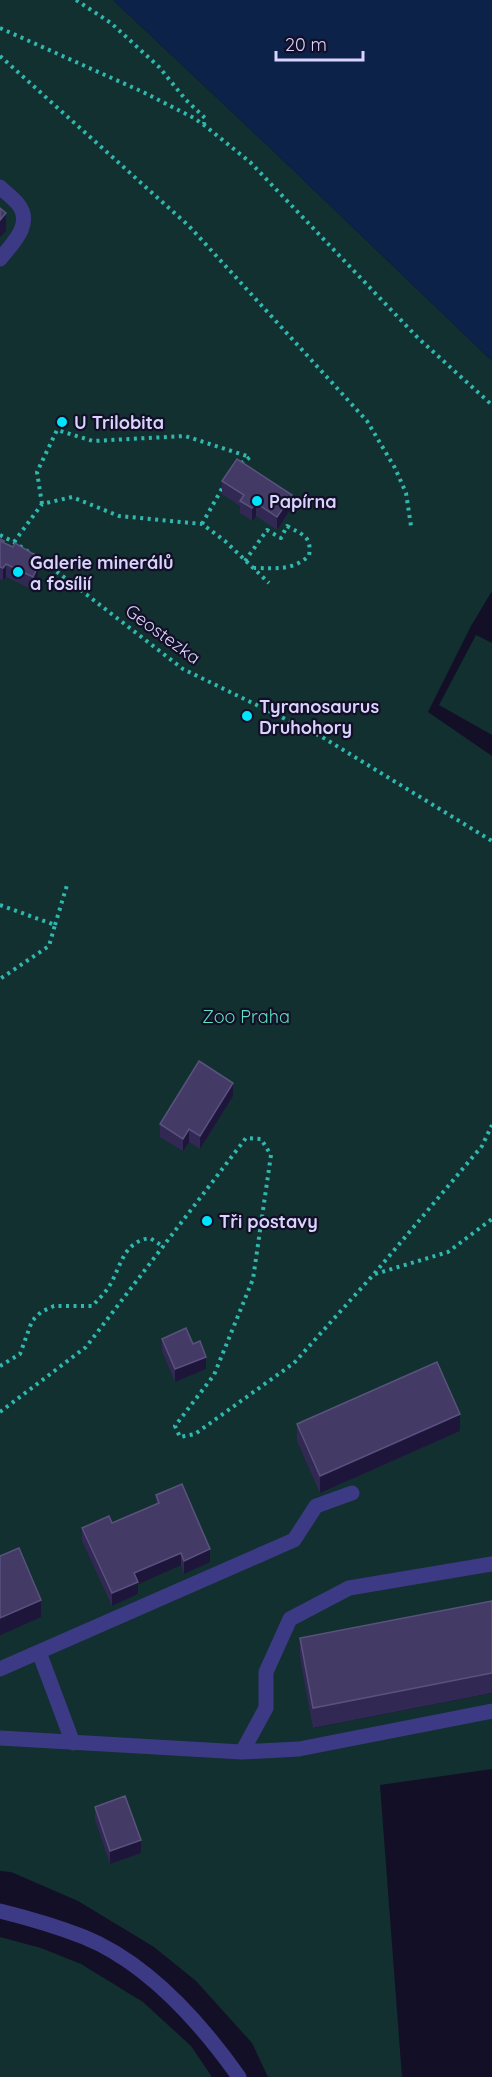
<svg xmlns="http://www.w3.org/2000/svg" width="492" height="2077" font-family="Quicksand,sans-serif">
  <rect width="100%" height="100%" fill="#130f26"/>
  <path fill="#12302f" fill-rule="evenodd" d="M0 0H113L267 145 492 361V591L471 626 428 712 492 756V1621L313 1728 492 1693V1769L380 1785 402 2077H268L252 2043 196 1981 154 1947 78 1901 11 1872 0 1871V1635L41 1616 0 1574ZM108 1529 210 1562 185 1573 181 1565 134 1586Z
    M476 635 492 643V735L439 705Z
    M0 1937 41 1948 81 1964 143 2002 191 2046 212 2077H0Z"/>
  <path fill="#0c2248" d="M113 0H492V361L267 145Z"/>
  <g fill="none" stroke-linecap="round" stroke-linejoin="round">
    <path stroke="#2fb8b0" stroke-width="4" stroke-dasharray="3 4.5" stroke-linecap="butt" d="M76 0 111 23 159 67 186 100 205 118 204 124
      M0 28 143 92 194 118 204 125 250 162 418 338 492 405
      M0 56 189 226 367 421 395 468 406 493 411 526
      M42 504 37 472 57 430 93 441 185 436 250 457 239 465
      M202 524 224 485
      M0 535 14 542 52 568 183 669 322 737 492 841
      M14 542 42 504 72 497 119 516 202 524 225 541 269 583
      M245 561 267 530 281 538 287 526C303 535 312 536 309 556 291 571 277 568 254 568
      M0 905 55 925 49 946 0 979
      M55 925 67 885
      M375 1274 448 1252 492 1219
      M0 1366 20 1354 32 1321 41 1312 54 1306H92C99 1299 107 1291 111 1283 122 1263 124 1242 150 1238L164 1247
      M0 1412 86 1347 246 1138 261 1139 271 1155 253 1279 214 1375 175 1426 180 1437 195 1434 294 1363 374 1274 482 1146 492 1125"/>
    <path stroke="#3d3a85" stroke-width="15" d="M0 187C6 193 13 198 18 204 34 224 12 244 0 259
      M39 1652 73 1743
      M0 1669 294 1540 316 1506 352 1493
      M0 1738 242 1752 299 1749 492 1711
      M242 1752 266 1708V1672L290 1619 349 1588 492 1564
      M0 1911C28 1918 56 1926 84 1937 148 1963 200 2022 239 2077"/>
  </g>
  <path fill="#312854" d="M222 481 292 507 277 530 256 516 252 521 240 513V506L222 494Z
    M0 539 38 578 33 590 6 577 3 581 0 579Z
    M233 1096 200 1149 189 1142 183 1151 160 1137V1124Z
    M162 1339 193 1344 206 1369 175 1382 162 1351Z
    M297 1424 460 1431 320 1493 297 1441Z
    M156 1495 210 1562 184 1574 181 1565 138 1584V1594L112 1606 82 1541V1528L112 1523 156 1504Z
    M492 1601V1693L313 1728 300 1658V1638Z
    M95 1807 141 1853 110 1864 95 1820Z"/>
  <path fill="#1d163a" d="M6 213V231L0 237V220Z
    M292 495V507L277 530V517Z
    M256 503V516L252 521V508Z
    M6 564V577L3 581V568Z
    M38 566V578L33 590V577Z
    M233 1083V1096L200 1149V1136Z
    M189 1129V1142L183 1151V1139Z
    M206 1357V1369L175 1382V1369Z
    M460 1414V1431L320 1493V1476Z
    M210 1549V1562L184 1574V1561Z
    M181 1553V1565L138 1584V1594L112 1606V1593L134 1573Z
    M41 1600V1617L0 1635V1618Z
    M141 1840V1853L110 1864V1851Z"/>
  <path fill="#433a66" stroke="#5a527e" stroke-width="1.5" d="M0 208 6 213 0 220Z
    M237 459 292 495 277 517 256 503 252 508 240 501 244 495 222 481Z
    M0 539 4 541 2 542 13 547 15 543 35 555 38 566 33 577 6 564 3 568 0 567Z
    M199 1061 233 1083 200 1136 189 1129 183 1139 160 1124Z
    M186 1328 193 1344 200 1341 206 1357 175 1369 162 1339Z
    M437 1362 460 1414 320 1476 297 1424Z
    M182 1484 210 1549 184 1561 181 1553 134 1573 138 1582 112 1593 82 1528 109 1516 112 1523 159 1503 156 1495Z
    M19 1548 41 1600 0 1618V1556Z
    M492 1601V1673L313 1708 300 1638Z
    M125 1796 141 1840 110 1851 95 1807Z"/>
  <g fill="#00e5ff" stroke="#130f26" stroke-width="2">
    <circle cx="62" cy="422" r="6"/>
    <circle cx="257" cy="501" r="6"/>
    <circle cx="18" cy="572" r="6"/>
    <circle cx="247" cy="716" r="6"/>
    <circle cx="207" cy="1221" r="6"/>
  </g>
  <g text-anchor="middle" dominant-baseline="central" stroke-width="4.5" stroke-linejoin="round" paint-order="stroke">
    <g font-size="18" font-weight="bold" fill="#d9d4ff" stroke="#130f26" text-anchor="start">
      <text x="74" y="422">U Trilobita</text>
      <text x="269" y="501">Papírna</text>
      <text x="30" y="562">Galerie minerálů<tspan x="30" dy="21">a fosílií</tspan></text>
      <text x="259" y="706">Tyranosaurus<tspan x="259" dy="21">Druhohory</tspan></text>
      <text x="219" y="1221">Tři postavy</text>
    </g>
    <g font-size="18" fill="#d9d4ff" stroke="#130f26">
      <text transform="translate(163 634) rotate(36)">Geostezka</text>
    </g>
    <g font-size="18" fill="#5fe0c0" stroke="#130f26">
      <text x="246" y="1016">Zoo Praha</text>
    </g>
  </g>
  <path d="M276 51v9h87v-9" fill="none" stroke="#d9d4ff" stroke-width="3"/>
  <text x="285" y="51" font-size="18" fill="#d9d4ff" stroke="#130f26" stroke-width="4.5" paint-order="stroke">20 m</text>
</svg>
